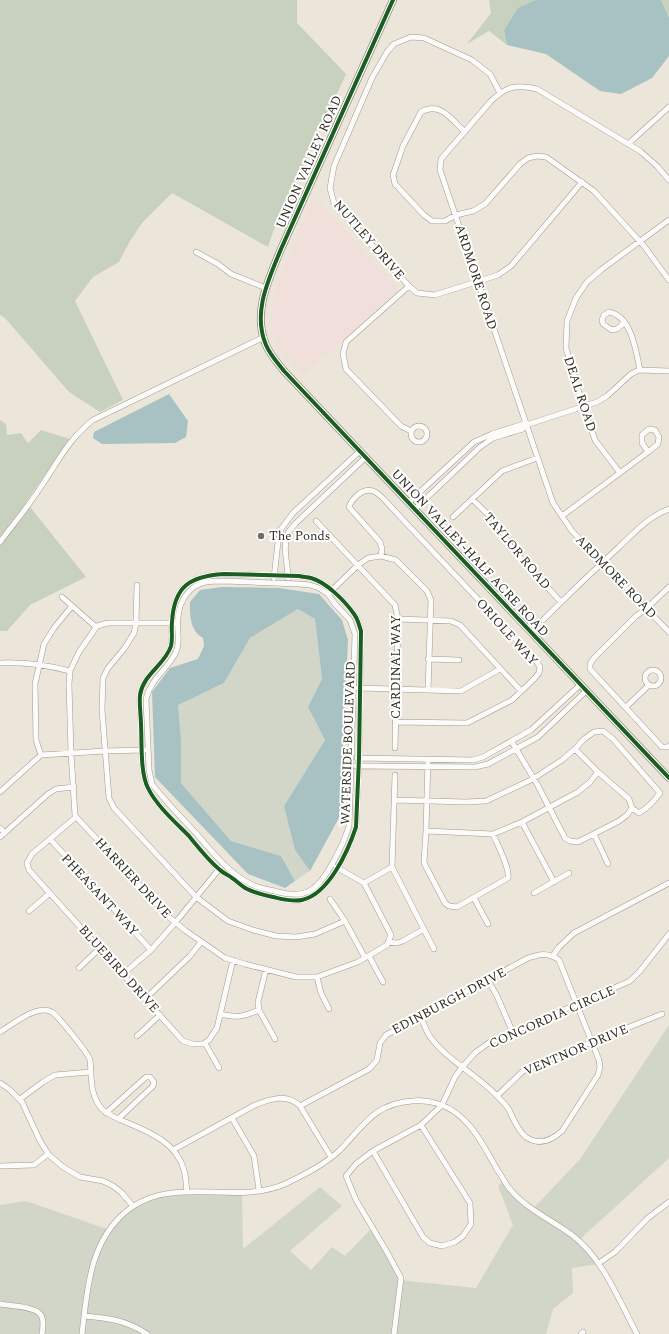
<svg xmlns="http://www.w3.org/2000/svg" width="669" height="1334" font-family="Spectral,serif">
  <rect width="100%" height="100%" fill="#ebe6d9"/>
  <path fill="#f0dfda" d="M314 196 399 289 303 375 277 347 271 327V308L278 282Z"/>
  <path fill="#d1d6c8" d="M298 609 315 619 322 679 308 707 325 740 284 806 295 850 310 871 295 881 281 856 231 841 181 783V739L178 704 224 683 250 638Z
    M669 1025V1158L578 1241 599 1264 572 1268 573 1293 553 1309 546 1334H0V1205L26 1201 107 1229 144 1199 221 1190 242 1191 243 1249 320 1187 342 1206 290 1251 311 1270 332 1247 345 1256 372 1228 400 1280 476 1288 513 1225 498 1186 503 1182 532 1210 580 1159Z"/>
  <path fill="#c7d1be" d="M0 0H297V23L346 74 273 232 268 247 172 193 142 223 130 241 119 262 93 277 75 301 123 400 100 412 69 392 5 318 0 315Z
    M489 0H536L518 9 504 30 507 45 489 31 467 44 491 13Z
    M661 0H669V16Z
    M0 420 6 424 7 435 21 433 28 443 41 430 70 439 26 502 86 577 30 605 7 631H0Z"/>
  <path fill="#a8c1c2" d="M536 0H661L669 17V56L652 78 621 94 600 91 546 54 507 45 504 30 518 8Z
    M169 394 188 421 186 437 175 443 102 444 93 438 94 432Z
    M222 587 279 588 319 594 342 620 348 640 340 816 310 871 295 850 284 806 325 740 308 707 322 679 315 619 298 609 250 638 224 683 178 705 181 739V783L231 841 281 856 295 881 285 888 248 874 155 777 152 692 170 668 198 659 204 646 203 638C190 631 190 616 190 602L200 590Z"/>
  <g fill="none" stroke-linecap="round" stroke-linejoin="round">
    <g stroke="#9f9b92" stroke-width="6">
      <path id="minor" d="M500 93 490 74 472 60 424 38 411 37 394 44 387 52 372 78 334 166 330 188 334 203 409 286 417 293 435 295 498 275 511 266 582 182
        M465 132C451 119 440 101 421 112L403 146 393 175 395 184 424 215 432 221H445L456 215 473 211 485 204 520 164 528 158 537 156 546 157 594 191 644 246 669 280
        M628 144 669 107
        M669 180 657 166 640 151 537 89C516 84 507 86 491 101L441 159 440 170 553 503 572 531 669 632
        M196 252 218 264 231 274 266 288
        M409 286 346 342 343 354 346 369 401 426 411 431
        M624 323 617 329 612 330 603 324 602 320 604 315 609 312C632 316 636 352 640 370
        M411 434a8 8 0 1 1 16 0a8 8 0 1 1-16 0Z
        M649 429 655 430 659 437 658 444 648 452 642 443V435Z
        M620 473 595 440 583 406 566 348 567 321 576 298 587 282 602 269 669 220
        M472 499 497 523 511 547 534 573 561 602
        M409 502 474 442 492 434 523 424 526 425 597 402 607 396 631 374 639 370 669 371
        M415 509 480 447 493 438 523 429 526 425
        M562 516 648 452
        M453 517 502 471 537 458
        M316 521 395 605 398 619 395 748
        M0 542C15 522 31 503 44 482 61 457 69 439 93 420L264 337
        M381 556 382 549 380 542 349 507C351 501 355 497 359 494 374 483 383 499 393 509L536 661 540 667 539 673 534 679 512 700 467 723 395 722
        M224 574 299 576C303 577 307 577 311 578 326 582 345 601 354 614 358 619 359 625 361 631L359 758 356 827C348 851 329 894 302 900 292 902 282 899 273 897 264 895 255 893 247 889 241 886 237 881 232 878 228 875 223 873 220 870 208 860 198 847 189 836 175 822 156 805 148 788 140 773 142 742 141 725 141 715 139 704 140 695 143 674 165 665 171 646 173 638 171 631 172 622 174 586 190 576 224 574Z
        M274 578 278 542 281 529 293 513 360 451
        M288 578C288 564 282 547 288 533 290 529 294 526 296 523L366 457
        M225 581 299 584 310 585 319 588 328 594 335 604 350 620 355 634 349 826C344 843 326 881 311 890 301 896 289 895 278 892 271 890 262 889 255 886 229 875 212 851 194 831 180 816 165 801 152 784L149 770 146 699C152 676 167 671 176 652 181 641 176 630 178 618 179 602 189 585 206 582 212 581 219 581 225 581Z
        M137 585 136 623 134 633 124 649 108 668 103 678 102 710 109 798 114 808 196 897 228 921 253 930 276 936 296 937 315 934 345 921
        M669 587 646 609 636 616 594 658 590 664V669L662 747H668L669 746
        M330 592 358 565 368 558 381 556 396 560 427 591 431 600 428 690
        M62 597 96 627
        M398 619 451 621 460 625 521 691
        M543 620C568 595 593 571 618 548 634 533 649 516 669 509
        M175 623H108L97 626 79 652 70 671 69 684 71 753 75 815 78 819 170 918 186 931 225 958 245 964 296 977H317L358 962 387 945 391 935 364 883
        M428 659 459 660
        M0 663C24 662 47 665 70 671
        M645 678a8 8 0 1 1 16 0a8 8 0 1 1-16 0Z
        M358 688 461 691 500 669
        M626 707 649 685
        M512 742 537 784 565 838 570 841 578 842 619 821 627 815 632 808 629 799 598 772 575 749
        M41 755 36 740 35 684 44 644 54 628 72 606
        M357 758 473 760 483 757 531 730 580 685
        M428 759 426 831 424 863 445 903 449 906 457 907 508 878C510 868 497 844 493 834
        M356 766 475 767 488 764 538 737 586 691
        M395 775 392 867 434 949
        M0 792 41 755 105 751 144 750
        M394 800 466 802 486 801 533 779 562 760 575 749 584 739 594 732 603 731 613 739 660 793C655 800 646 809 639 813L632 808
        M76 817 32 854 27 863 29 870 183 1041 193 1044H203L209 1040 217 1028 233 960
        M522 822 554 882
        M0 828 5 833
        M426 831 493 834 522 822 578 792 590 782 598 772
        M594 834 608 864
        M0 837 48 794 56 789 74 787
        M50 839 151 950
        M336 867 364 883 392 867
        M534 893 569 873
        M474 898 488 924
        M330 899 345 921 365 958
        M29 911 50 893
        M388 942 397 943 403 941 424 929
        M369 956 383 982
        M553 956 559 947 574 933 669 883
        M79 968 100 948
        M266 969 258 1002 259 1010 275 1039
        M123 974 151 950 175 923 220 868
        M317 977 321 993 329 1009
        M488 980 497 996 513 1033
        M145 999 190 956 201 942
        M220 1014C238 1018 242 1017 259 1010
        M0 1032C12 1025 38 1003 52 1012 57 1015 89 1054 90 1060 92 1077 89 1094 102 1109 109 1116 119 1119 128 1123 152 1133 177 1144 184 1170 186 1177 186 1185 187 1192
        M137 1036 160 1015
        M205 1043 219 1068
        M0 1083 9 1089 22 1102 40 1141 49 1155 63 1167 80 1177 103 1181 113 1186 121 1192 133 1206
        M497 1096 523 1071 592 1042 662 1014
        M20 1099 43 1082 55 1075 90 1072
        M300 1106 369 1069 377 1060 380 1043 386 1035 528 958C540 954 547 952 559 960L599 1060 600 1067 598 1075 562 1131C552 1140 539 1146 526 1137 517 1130 513 1117 508 1108 505 1104 501 1100 498 1097 478 1075 449 1062 431 1038 426 1032 424 1023 420 1016
        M106 1113 146 1077H150L154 1082 153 1086 118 1119
        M232 1118 254 1156 259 1190
        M173 1150 255 1105C270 1099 287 1093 300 1106L331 1157
        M373 1151 423 1237 430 1243 442 1246 455 1242 463 1236 471 1224 470 1203 421 1125
        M0 1166 34 1165 48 1154
        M599 1263 615 1252 648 1218 669 1202
        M0 1304C10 1306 35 1306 41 1315 44 1320 43 1328 42 1334
        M84 1316C108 1318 126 1320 147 1334
        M82 1334C87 1292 89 1247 121 1216 168 1171 232 1207 285 1184 303 1175 324 1165 339 1151 364 1126 373 1104 412 1101 421 1100 430 1101 439 1104 469 1114 483 1145 498 1171 502 1176 505 1183 509 1188 526 1209 550 1219 572 1235 603 1258 619 1301 637 1334
        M394 1334 401 1278 387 1252 356 1200 346 1176 356 1164 373 1151 421 1125 442 1105 455 1077 463 1066 476 1052 490 1042 630 981 640 971 669 934
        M581 1334 583 1332"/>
    </g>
    <g stroke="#9f9b92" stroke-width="8">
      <path id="tertiary" d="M393 0 281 249C269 279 252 312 266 345 270 355 278 363 284 371L669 778"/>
    </g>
    <use href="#minor" stroke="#fcfbf9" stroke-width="5"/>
    <use href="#tertiary" stroke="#fcfbf9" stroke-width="6"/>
    <g stroke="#fff" stroke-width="6">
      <path id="cycleway" d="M393 0 281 249C269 279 252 312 266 345 270 355 278 363 284 371L669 778
        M224 574 299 576C303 577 307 577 311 578 326 582 345 601 354 614 358 619 359 625 361 631L359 758 356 827C348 851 329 894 302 900 292 902 282 899 273 897 264 895 255 893 247 889 241 886 237 881 232 878 228 875 223 873 220 870 208 860 198 847 189 836 175 822 156 805 148 788 140 773 142 742 141 725 141 715 139 704 140 695 143 674 165 665 171 646 173 638 171 631 172 622 174 586 190 576 224 574Z"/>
    </g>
    <use href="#cycleway" stroke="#1b5e20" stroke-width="4"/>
  </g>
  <circle fill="#726e63" stroke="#fff" stroke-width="1.5" cx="261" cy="536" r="4"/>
  <g text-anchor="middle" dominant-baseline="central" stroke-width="4" stroke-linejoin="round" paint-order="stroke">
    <g font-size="13" fill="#312d24" stroke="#fff">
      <text transform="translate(309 162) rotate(-66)">UNION VALLEY ROAD</text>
      <text transform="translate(369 240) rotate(49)">NUTLEY DRIVE</text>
      <text transform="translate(476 277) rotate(72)">ARDMORE ROAD</text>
      <text transform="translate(580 394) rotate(72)">DEAL ROAD</text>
      <text transform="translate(517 551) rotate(50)">TAYLOR ROAD</text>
      <text transform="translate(470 553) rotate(47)">UNION VALLEY-HALF ACRE ROAD</text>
      <text transform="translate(616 577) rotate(46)">ARDMORE ROAD</text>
      <text transform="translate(507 632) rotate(48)">ORIOLE WAY</text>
      <text transform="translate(396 667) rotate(-90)">CARDINAL WAY</text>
      <text transform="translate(348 743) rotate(-88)">WATERSIDE BOULEVARD</text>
      <text transform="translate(133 878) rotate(47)">HARRIER DRIVE</text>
      <text transform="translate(100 895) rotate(47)">PHEASANT WAY</text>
      <text transform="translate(119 969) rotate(48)">BLUEBIRD DRIVE</text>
      <text transform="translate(449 1001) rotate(-28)">EDINBURGH DRIVE</text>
      <text transform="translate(552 1017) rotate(-24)">CONCORDIA CIRCLE</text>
      <text transform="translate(576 1050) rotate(-23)">VENTNOR DRIVE</text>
    </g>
    <g font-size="13" fill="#312d24" stroke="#fff" text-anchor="start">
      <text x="269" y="536">The Ponds</text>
    </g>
  </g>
</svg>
